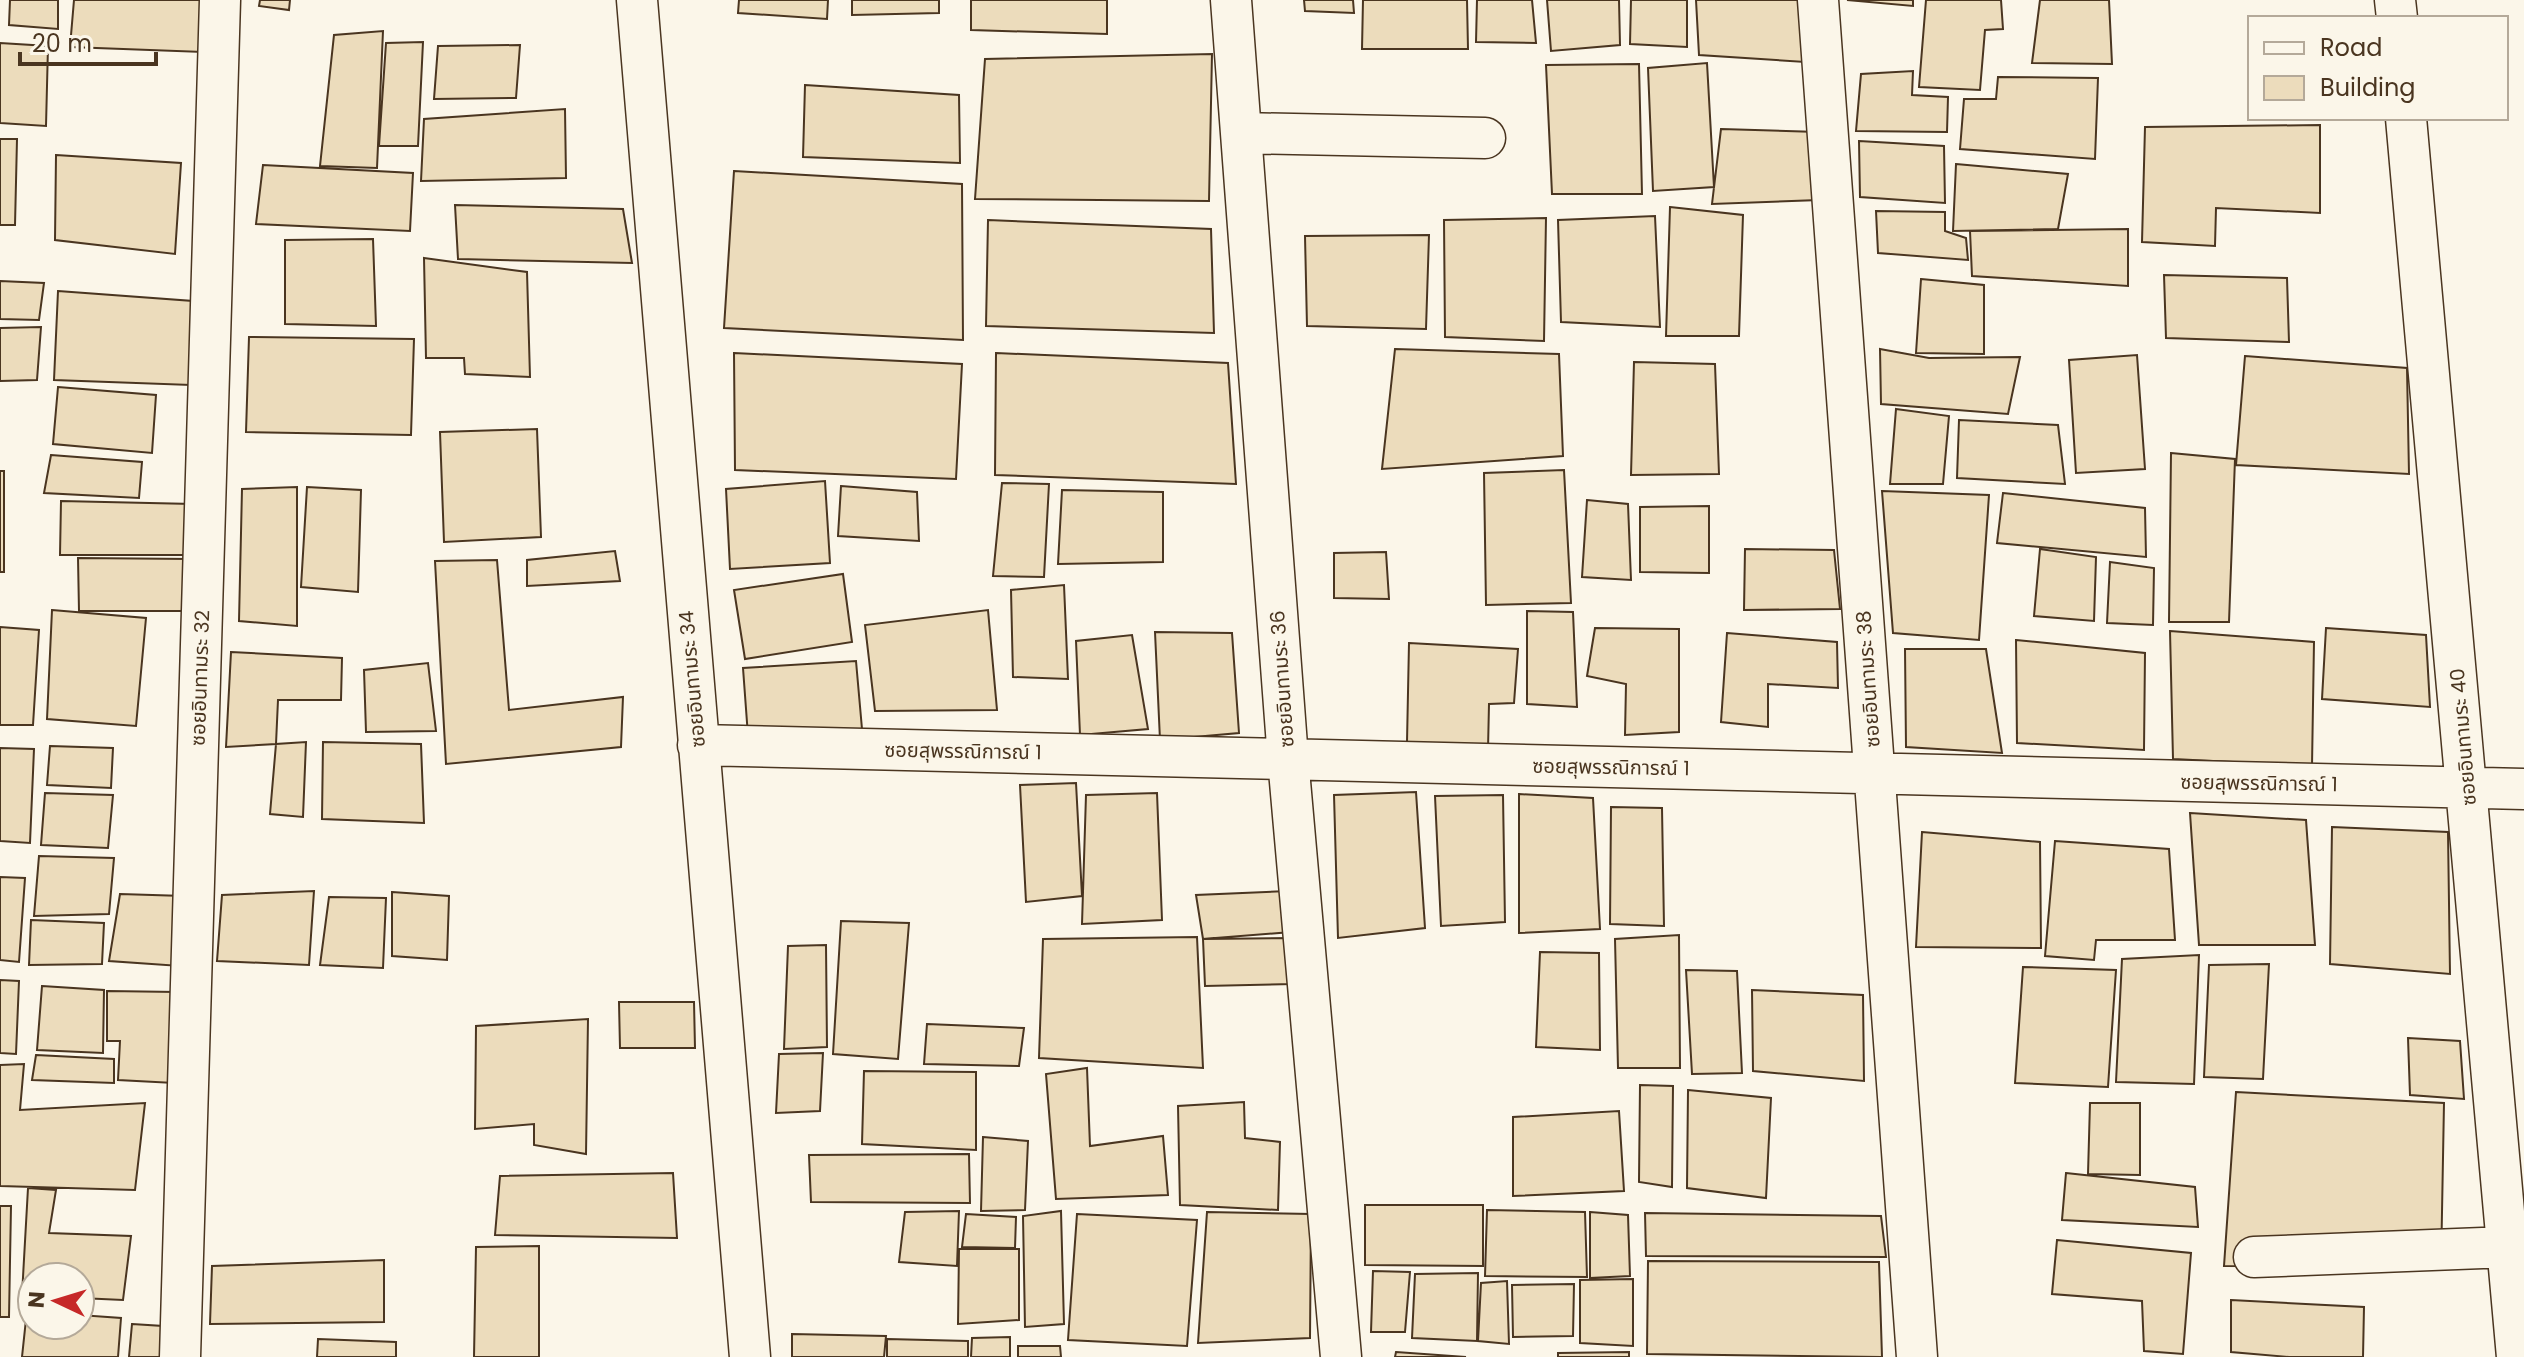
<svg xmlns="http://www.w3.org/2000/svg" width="2524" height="1357" font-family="Poppins,'Noto Sans Thai',sans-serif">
  <rect width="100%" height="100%" fill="#fbf6e9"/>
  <path fill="#ecdcbc" stroke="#4a3520" stroke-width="2" d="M10 0H58V29L9 25Z
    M74 0H207L203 52 70 47Z
    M260 0H290L289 10 259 6Z
    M739 0H828L827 19 738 13Z
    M852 0H939V13L852 15Z
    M971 0H1107V34L971 30Z
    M1304 0H1353L1354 13 1305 11Z
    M1363 0H1467L1468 49H1362Z
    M1477 0H1532L1536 43 1476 42Z
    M1547 0H1619L1620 45 1551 51Z
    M1631 0H1687V47L1630 44Z
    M1696 0H1802L1805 62 1699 55Z
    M1847 0H1913V6Z
    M1926 0H2001L2003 29 1985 30 1980 90 1919 87Z
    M2040 0H2109L2112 64 2032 63Z
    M383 31 377 168 320 166 334 35Z
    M423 42 418 146H379L386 43Z
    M0 43 48 46 46 126 0 123Z
    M520 45 516 98 434 99 438 46Z
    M1212 54 1209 201 975 199 985 59Z
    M1707 63 1714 187 1653 191 1648 68Z
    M1639 64 1642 194H1552L1546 65Z
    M1913 71 1912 95 1948 97 1947 132 1856 131 1861 74Z
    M1998 77 2098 78 2095 159 1960 149 1964 99H1996Z
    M805 85 959 95 960 163 803 157Z
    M565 109 566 178 421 181 424 119Z
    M2320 125V213L2216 208 2215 246 2142 242 2145 127Z
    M1721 129 1818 132 1819 200 1712 204Z
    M0 139H17L15 225H0Z
    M1859 141 1944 146 1945 203 1860 197Z
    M56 155 181 163 175 254 55 240Z
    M1956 164 2068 174 2058 229 1953 231Z
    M263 165 413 173 410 231 256 224Z
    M734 171 962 184 963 340 724 328Z
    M455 205 623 209 632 263 458 259Z
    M1670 207 1743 215 1739 336H1666Z
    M1876 211 1945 212V231L1966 238 1968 260 1878 253Z
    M1655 216 1660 327 1561 322 1558 220Z
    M1546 218 1544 341 1445 337 1444 220Z
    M988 220 1211 229 1214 333 986 326Z
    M2128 229V286L1972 276 1970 231Z
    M1429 235 1426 329 1307 326 1305 236Z
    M373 239 376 326 285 324V240Z
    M424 258 527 272 530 377 465 374 464 358H426Z
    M2164 275 2287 278 2289 342 2166 338Z
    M1921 279 1984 285V354L1916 353Z
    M0 281 44 283 39 320 0 319Z
    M58 291 193 301 191 385 54 380Z
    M41 327 37 380 0 381V328Z
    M249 337 414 339 411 435 246 432Z
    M1395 349 1559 354 1563 456 1382 469Z
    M1880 349 1929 358 2020 357 2008 414 1881 404Z
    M734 353 962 364 956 479 735 470Z
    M996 353 1228 363 1236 484 995 475Z
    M2137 355 2145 469 2076 473 2069 360Z
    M2245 356 2407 368 2409 474 2236 465Z
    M1634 362 1715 364 1719 474 1631 475Z
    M58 387 156 395 152 453 53 444Z
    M1896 409 1949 416 1943 484H1890Z
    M1959 420 2058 425 2065 484 1957 478Z
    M537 429 541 537 444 542 440 432Z
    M2171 453 2235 459 2229 622H2169Z
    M51 455 142 462 139 498 44 493Z
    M1564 470 1571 603 1486 605 1484 473Z
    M0 471H4V572H0Z
    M825 481 830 563 730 569 726 489Z
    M1002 483 1049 484 1044 577 993 576Z
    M841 486 917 492 919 541 838 536Z
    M297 487V626L239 621 242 489Z
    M307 487 361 490 358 592 301 587Z
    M1062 490 1163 492V562L1058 564Z
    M1882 491 1989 495 1979 640 1893 633Z
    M2003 493 2145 508 2146 557 1997 543Z
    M1587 500 1628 504 1631 580 1582 577Z
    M61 501 193 504 192 555H60Z
    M1709 506V573L1640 572V507Z
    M1745 549 1834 550 1840 609 1744 610Z
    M2040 549 2096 557 2094 621 2034 616Z
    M615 551 620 581 527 586V560Z
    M1386 552 1389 599 1334 598V553Z
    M78 558 191 559 190 611H79Z
    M497 560 509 710 623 697 621 747 446 764 435 561Z
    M2110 562 2154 568 2153 625 2107 623Z
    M843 574 852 642 745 659 734 590Z
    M1064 585 1068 679 1013 677 1011 590Z
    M52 610 146 618 136 726 47 719Z
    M988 610 997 710 875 711 865 625Z
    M1527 611 1573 612 1577 707 1527 704Z
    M0 627 39 630 33 725H0Z
    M1595 628 1679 629V732L1625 735 1626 684 1587 676Z
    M2326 628 2426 635 2430 707 2322 699Z
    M2170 631 2314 642 2312 766 2173 759Z
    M1155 632 1232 633 1239 733 1160 740Z
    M1727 633 1837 642 1838 688 1768 684V727L1721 722Z
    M1132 635 1148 729 1080 735 1076 641Z
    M2016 640 2145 653 2144 750 2017 743Z
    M1409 643 1518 649 1514 703 1489 704 1488 750 1407 742Z
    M1905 649H1986L2002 753 1906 747Z
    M231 652 342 658 341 700H278L276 744 226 747Z
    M856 661 862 729 748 736 743 668Z
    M428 663 436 731 366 732 364 670Z
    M306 742 303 817 270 814 276 744Z
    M323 742 421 744 424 823 322 819Z
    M50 746 113 748 111 788 47 785Z
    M0 748 34 749 30 843 0 841Z
    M1076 783 1082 896 1026 902 1020 785Z
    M1416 792 1425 928 1338 938 1334 795Z
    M45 793 113 795 108 848 41 845Z
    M1157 793 1162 920 1082 924 1086 795Z
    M1519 794 1593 798 1600 929 1519 933Z
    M1503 795 1505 922 1441 926 1435 796Z
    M1611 807 1662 808 1664 926 1610 924Z
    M2190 813 2306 820 2315 945H2199Z
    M2332 827 2448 832 2450 974 2330 964Z
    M1922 832 2040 842 2041 948 1916 947Z
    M2055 841 2169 849 2175 940H2096L2094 960 2045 956Z
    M39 856 114 858 109 914 34 916Z
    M0 877 25 878 19 962 0 960Z
    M314 891 309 965 217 961 222 895Z
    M1288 891 1291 932 1203 939 1196 895Z
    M392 892 449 896 447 960 392 956Z
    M120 894 184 896 180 966 109 961Z
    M329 897 386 898 383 968 320 965Z
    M31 920 104 923 102 964 29 965Z
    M841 921 909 923 898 1059 833 1054Z
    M1679 935 1680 1068H1618L1615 939Z
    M1197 937 1203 1068 1039 1058 1043 939Z
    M1291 938 1293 984 1205 986 1203 939Z
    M826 945 827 1047 784 1049 788 946Z
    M1540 952 1599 953 1600 1050 1536 1047Z
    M2199 955 2194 1084 2116 1082 2122 959Z
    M2269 964 2263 1079 2204 1077 2209 965Z
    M2023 967 2116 970 2108 1087 2015 1083Z
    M1686 970 1737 971 1742 1073 1692 1074Z
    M0 980 19 981 16 1054 0 1053Z
    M42 986 104 990 103 1053 37 1050Z
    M1752 990 1863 995 1864 1081 1753 1071Z
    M107 991 177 992 174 1083 118 1080 120 1041H107Z
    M619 1002H694L695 1048H620Z
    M588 1019 586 1154 534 1145V1124L475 1129 476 1026Z
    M927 1024 1024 1028 1019 1066 924 1064Z
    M2408 1038 2460 1041 2464 1099 2410 1095Z
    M823 1053 820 1111 776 1113 779 1054Z
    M36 1055 114 1059V1083L32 1080Z
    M24 1064 20 1110 145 1103 135 1190 0 1186V1065Z
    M1087 1068 1090 1146 1163 1136 1168 1195 1056 1199 1046 1074Z
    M864 1071 976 1072V1150L862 1144Z
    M1640 1085 1673 1086 1672 1187 1639 1182Z
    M1688 1090 1771 1098 1766 1198 1687 1188Z
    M2236 1092 2444 1103 2441 1267 2224 1266Z
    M1244 1102 1245 1138 1280 1142 1278 1210 1180 1205 1178 1106Z
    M2090 1103H2140V1175L2088 1174Z
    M1619 1111 1624 1191 1513 1196V1117Z
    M983 1137 1028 1141 1025 1210 981 1211Z
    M969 1154 970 1203 811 1202 809 1155Z
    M673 1173 677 1238 495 1235 500 1176Z
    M2066 1173 2195 1187 2198 1227 2062 1220Z
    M28 1188 56 1190 49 1233 131 1236 123 1300 80 1298V1277H32V1296L22 1295Z
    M1365 1205H1483V1266L1365 1265Z
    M0 1206H11L9 1317H0Z
    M1487 1210 1585 1212 1587 1277 1485 1276Z
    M959 1211 957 1266 899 1262 905 1212Z
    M1061 1211 1064 1324 1025 1327 1023 1216Z
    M1207 1212 1311 1214 1310 1338 1198 1343Z
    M1590 1212 1628 1215 1630 1276 1590 1278Z
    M1645 1213 1881 1216 1886 1257 1646 1256Z
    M966 1214 1016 1217 1015 1248 962 1247Z
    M1077 1214 1197 1220 1187 1346 1068 1340Z
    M2057 1240 2191 1253 2183 1354 2144 1351 2142 1301 2052 1294Z
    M539 1246V1357H474L476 1247Z
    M959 1249H1019V1320L958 1324Z
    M384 1260V1322L210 1324 212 1266Z
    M1648 1261 1879 1262 1882 1357 1647 1354Z
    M1373 1271 1410 1272 1405 1332H1371Z
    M1478 1273 1477 1341 1412 1338 1415 1274Z
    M1633 1279V1346L1580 1343V1280Z
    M1507 1281 1509 1344 1478 1341 1481 1283Z
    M1574 1284 1573 1336 1513 1337 1512 1285Z
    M2231 1300 2364 1307 2363 1357H2289L2231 1352Z
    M27 1310 32 1311V1325H80V1315L121 1318 118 1357H22Z
    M132 1324 163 1326V1357H129Z
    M792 1334 886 1336 884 1357H792Z
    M1010 1337V1357H971L972 1338Z
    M318 1339 396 1342V1357H317Z
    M887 1339 968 1341V1357H887Z
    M1018 1346H1060L1061 1357H1018Z
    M1396 1352 1466 1357H1395Z
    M1629 1352V1357H1558V1353Z"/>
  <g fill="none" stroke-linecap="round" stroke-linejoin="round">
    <g stroke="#4a3520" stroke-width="43">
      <path id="minor" d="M637 0 750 1357
        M1231 0 1288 759 1341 1357
        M1818 0 1917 1357
        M2395 0 2397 18
        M2406 118 2517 1357
        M1241 133 1485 138
        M698 745 2524 789
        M2254 1257 2508 1247
        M180 1357 220 0"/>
    </g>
    <use href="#minor" stroke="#fbf6e9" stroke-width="40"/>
  </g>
  <g text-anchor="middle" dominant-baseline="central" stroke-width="6" stroke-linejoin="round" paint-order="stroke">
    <g font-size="20" fill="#4a3520" stroke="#fbf6e9">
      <text transform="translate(200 678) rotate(-88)">ซอยอินทามระ 32</text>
      <text transform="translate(692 679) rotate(-95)">ซอยอินทามระ 34</text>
      <text transform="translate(1282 679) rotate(-94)">ซอยอินทามระ 36</text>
      <text transform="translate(1868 679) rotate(-94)">ซอยอินทามระ 38</text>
      <text transform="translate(2463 737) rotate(-95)">ซอยอินทามระ 40</text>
      <text transform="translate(963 751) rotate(1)">ซอยสุพรรณิการณ์ 1</text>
      <text transform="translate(1611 767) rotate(1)">ซอยสุพรรณิการณ์ 1</text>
      <text transform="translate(2259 783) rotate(1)">ซอยสุพรรณิการณ์ 1</text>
    </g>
  </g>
  <rect x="2248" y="16" width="260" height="104" fill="#fbf6e9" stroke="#b4a999" stroke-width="2"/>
  <rect x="2264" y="42" width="40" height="12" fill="#fbf6e9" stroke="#b4a999" stroke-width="2"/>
  <text x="2320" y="56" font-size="24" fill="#4a3520">Road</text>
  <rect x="2264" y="76" width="40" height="24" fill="#ecdcbc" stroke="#b4a999" stroke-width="2"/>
  <text x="2320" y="96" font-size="24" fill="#4a3520">Building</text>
  <g transform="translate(56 1301) rotate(274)"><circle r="38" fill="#fbf6e9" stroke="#b4a999" stroke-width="2"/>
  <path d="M0-6L14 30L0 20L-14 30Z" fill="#c62828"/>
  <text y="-12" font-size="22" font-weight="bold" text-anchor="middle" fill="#4a3520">N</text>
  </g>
  <path d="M20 52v12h136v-12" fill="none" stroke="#4a3520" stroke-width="4"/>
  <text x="32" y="52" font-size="24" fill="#4a3520" stroke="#fbf6e9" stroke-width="6" paint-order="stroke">20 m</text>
</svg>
